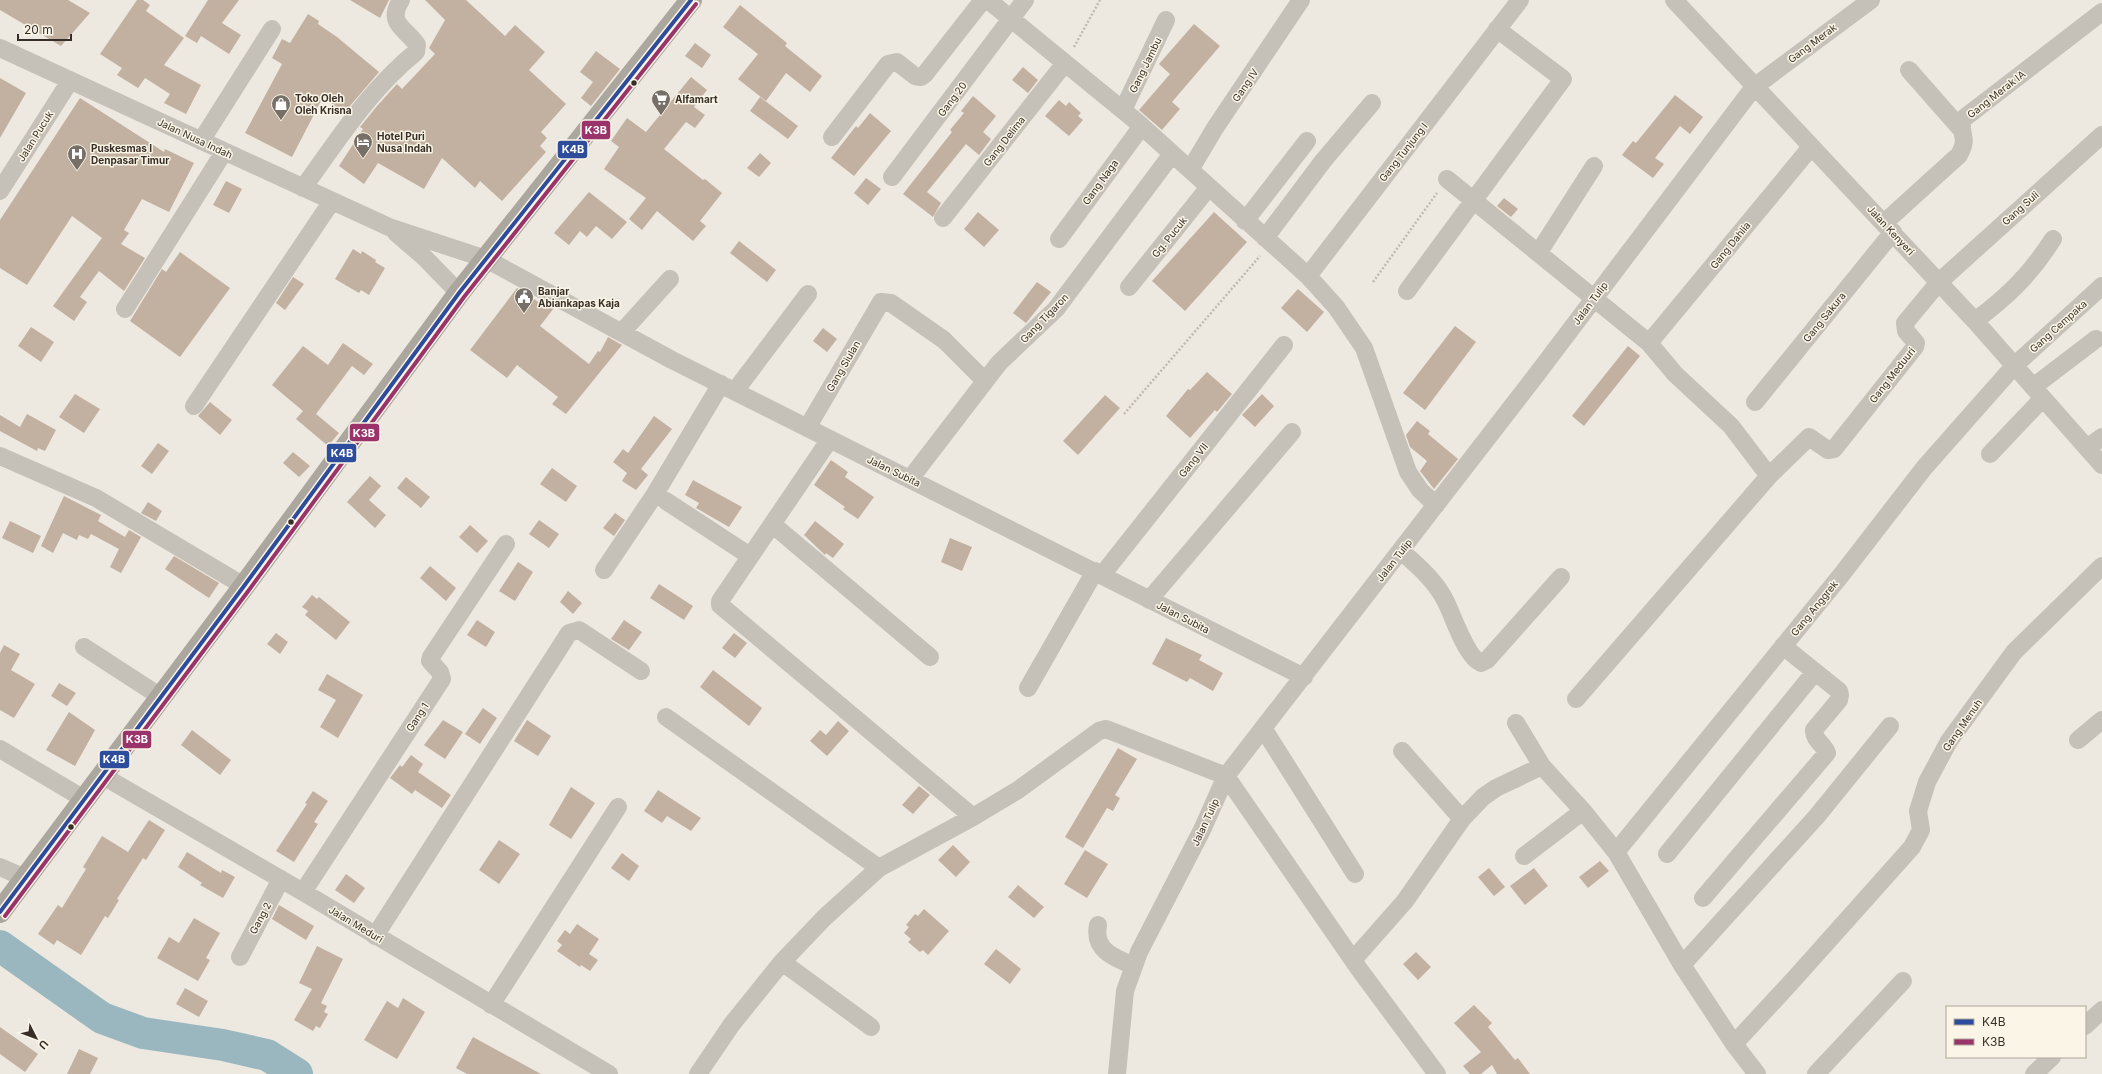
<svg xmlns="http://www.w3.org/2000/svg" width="2102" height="1074" font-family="Inter,sans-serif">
  <rect width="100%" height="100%" fill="#ede9e0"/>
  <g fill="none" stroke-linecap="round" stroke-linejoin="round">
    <path stroke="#9ab7bf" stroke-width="32" d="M0 946 102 1018 143 1033 223 1045 267 1055 297 1074"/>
  </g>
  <path fill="#c2b1a0" d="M0 0H68L90 13 61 46 0 10Z
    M137 0H143L150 5 146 11 184 38 164 65 201 85 186 114 164 103 170 94 145 78 138 88 117 75 122 68 100 54Z
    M208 0H239L222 23 241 35 229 54 201 36 197 43 185 36Z
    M350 0H389L380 18Z
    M425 0H466L505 36 515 25 545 52 529 70 566 104 541 132 547 138 540 146 546 152 502 201 480 181 475 188 442 158 424 189 378 163 364 184 339 166 363 129 360 127 377 106 397 84 402 89 435 54 429 48 445 20Z
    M740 5 787 43 785 46 822 76 810 92 786 73 766 101 738 79 758 54 723 27Z
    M308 14 319 21 318 24 337 37 379 72 344 113 323 97 292 157 245 133 282 64 272 58 282 39 290 43Z
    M1194 24 1220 46 1172 102 1180 109 1162 130 1139 110 1170 74 1159 64Z
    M695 43 711 55 702 68 685 56Z
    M596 51 620 69 591 106 581 98 593 82 580 72Z
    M1023 67 1038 80 1028 93 1012 80Z
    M691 77 707 90 694 107 705 115 695 128 686 122 664 149 703 180 705 179 722 193 700 221 706 226 693 241 657 211 642 230 629 219 646 198 604 169 619 147 611 141 627 118 646 132Z
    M0 78 26 93 0 138Z
    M1675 95 1703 117 1690 134 1680 126 1655 158 1664 164 1653 178 1622 155 1633 141 1636 143Z
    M973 96 996 116 983 132 991 139 979 155 966 144 927 192 941 203 933 217 903 194 952 132 950 130 964 113 961 111Z
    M760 97 798 126 788 139 750 111Z
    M80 98 164 152 165 149 194 163 169 212 142 199 124 230 129 233 121 244 145 258 124 291 99 271 80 297 87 302 74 321 53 306 102 238 72 216 27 285 0 268V220Z
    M1059 100 1066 106 1069 102 1081 113 1078 116 1083 120 1069 136 1045 116Z
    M870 113 891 131 854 176 831 158 856 126 858 128Z
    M760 153 771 163 759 177 747 168Z
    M866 178 881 189 868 205 854 193Z
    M226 181 242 189 229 213 213 205Z
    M589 192 627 222 612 239 596 226 587 237 580 231 569 245 554 233Z
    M1504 198 1518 209 1511 217 1497 206Z
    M978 212 999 230 984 247 964 229Z
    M1214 212 1247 242 1185 311 1152 281Z
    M739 241 776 270 767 282 730 253Z
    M353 249 361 254 362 251 376 260 375 262 385 268 369 295 361 290 359 293 335 279Z
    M180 252 230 288 180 357 130 321 162 269 166 272Z
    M293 277 304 284 285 310 276 303Z
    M1037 282 1051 292 1026 323 1013 313Z
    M517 288 540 303 541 301 554 308 540 326 589 364 598 351 600 352 608 337 622 345 566 414 552 404 558 397 517 365 507 378 470 350Z
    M1298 289 1324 312 1307 332 1281 308Z
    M1455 326 1476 342 1425 410 1403 393Z
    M31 327 54 342 41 362 18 346Z
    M823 328 837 339 827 352 813 341Z
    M343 343 373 364 364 375 352 366 316 414 339 433 328 446 296 419 303 411 272 385 303 346 328 365Z
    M1628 346 1640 356 1584 426 1572 416Z
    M1207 372 1232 394 1217 412 1215 410 1190 438 1166 416 1188 389 1190 390Z
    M75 394 100 409 84 433 59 417Z
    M1262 394 1274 406 1255 427 1242 415Z
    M1105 395 1120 408 1078 455 1063 441Z
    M210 402 232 420 220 435 198 416Z
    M27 414 56 430 45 451 38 448 37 451 0 431V415L20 427Z
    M654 416 672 429 641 469 648 475 636 490 622 481 627 473 613 462 623 449 628 453Z
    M1417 421 1430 431 1428 434 1458 459 1434 489 1420 471 1427 461 1410 447 1406 435Z
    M158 443 169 451 152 474 141 466Z
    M293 452 310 466 299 477 283 463Z
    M831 460 848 472 845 477 874 497 858 519 843 509 845 507 814 485Z
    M552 468 577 486 566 502 540 484Z
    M370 476 381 486 369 500 386 515 375 528 347 502Z
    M406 477 430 497 421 508 397 488Z
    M693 480 742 507 729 527 696 508 699 503 685 495Z
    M64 496 101 515 98 521 125 537 129 530 141 537 121 573 110 567 119 549 91 534 88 539 79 535 77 540 63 533 53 553 41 546Z
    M148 502 162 511 156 521 141 513Z
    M615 513 625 520 614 536 603 528Z
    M539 520 559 534 549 548 529 534Z
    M10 521 41 536 33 553 2 538Z
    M815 521 844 544 833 558 826 553 825 555 804 535Z
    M470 525 488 541 477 553 459 537Z
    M950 538 972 547 962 571 941 562Z
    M174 556 219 583 209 598 165 569Z
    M518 562 533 572 515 601 499 591Z
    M430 566 456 588 446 601 420 578Z
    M659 584 693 606 684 620 650 598Z
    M568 591 582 603 573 614 560 602Z
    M312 595 317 599 319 597 350 622 336 640 305 615 308 611 302 607Z
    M477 620 495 632 486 647 467 635Z
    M624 620 642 632 629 650 611 639Z
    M276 633 288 642 280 654 267 644Z
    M734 633 747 643 735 658 722 648Z
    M1166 638 1202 655 1199 660 1223 673 1213 691 1190 678 1187 682 1152 664Z
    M4 645 20 654 11 670 35 684 14 718 0 710V653Z
    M713 670 762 708 749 726 700 687Z
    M327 674 363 695 338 738 320 727 336 700 318 690Z
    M59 683 76 693 67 706 51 696Z
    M483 708 497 718 480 744 465 734Z
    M69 712 95 730 75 766 46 750Z
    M443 720 463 732 445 759 424 745Z
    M527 720 551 736 538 756 514 741Z
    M838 721 849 731 827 756 810 741 820 730 826 735Z
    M192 730 231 760 220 775 181 745Z
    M1118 748 1137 759 1115 795 1120 798 1113 811 1107 808 1083 848 1065 837Z
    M411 755 423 764 418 772 451 795 442 808 415 790 412 794 390 778 400 765 402 767Z
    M919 786 930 795 913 814 902 805Z
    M571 787 595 803 571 839 549 825Z
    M658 790 701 818 691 831 667 816 662 823 644 811Z
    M313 791 328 801 314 822 318 824 294 862 276 851 307 804 305 803Z
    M149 820 165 830 146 860 143 858 117 899 119 900 108 918 105 916 81 955 57 940 54 945 38 934 58 905 62 908 86 869 83 867 102 836 128 852Z
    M499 840 520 854 499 884 479 870Z
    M953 845 970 862 956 877 938 860Z
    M1085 850 1108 864 1087 898 1064 884Z
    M187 852 221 873 222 870 235 877 223 898 200 885 202 883 178 867Z
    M622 853 639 866 629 881 611 868Z
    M1600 861 1609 871 1588 888 1579 877Z
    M1489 868 1505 887 1494 896 1478 877Z
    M1534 868 1548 886 1525 905 1510 886Z
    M346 874 365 888 354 903 335 890Z
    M1018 885 1044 907 1034 918 1008 897Z
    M279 905 314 926 306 940 272 919Z
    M924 909 949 931 928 955 923 950 920 952 908 942 911 939 904 933 909 927 906 925 915 914 918 916Z
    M194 918 220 933 206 958 210 960 198 981 157 958 169 937 179 943Z
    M577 924 599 939 589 954 598 960 590 971 581 965 580 967 557 951 562 945 557 941 565 930 570 934Z
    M317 946 343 959 321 1003 327 1006 324 1012 328 1014 320 1028 316 1026 313 1031 294 1020 312 989 299 983Z
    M996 949 1021 969 1010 984 984 964Z
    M1416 952 1431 967 1418 980 1403 964Z
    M185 988 208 1001 199 1017 176 1004Z
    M403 998 425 1012 397 1059 364 1040 387 1001 398 1008Z
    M1474 1005 1492 1023 1488 1027 1515 1060 1518 1058 1530 1074H1497L1492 1065 1481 1074H1470L1463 1066 1481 1052 1454 1023Z
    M0 1027 38 1054 25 1072 0 1054Z
    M473 1037 541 1074H467L456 1068Z
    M79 1049 98 1058 90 1074H67Z"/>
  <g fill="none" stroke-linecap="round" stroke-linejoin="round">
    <path stroke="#bebab1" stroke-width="2.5" stroke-dasharray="2 2" stroke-linecap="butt" d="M1074 47 1100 0
      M1373 282 1437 193
      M1124 414 1260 256"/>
    <path stroke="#c6c1b8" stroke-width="18" d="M988 0 1136 121 1308 276 1336 307 1364 348 1408 472 1420 490 1436 505
      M1674 0 1975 321 2102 465
      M0 48 389 227 486 259 672 360 1304 677
      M1909 70 1960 128
      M1123 110 1166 20
      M832 137 888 64 897 62 915 76 921 77 925 74 983 0
      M201 141 272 29
      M1190 170 1215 128 1301 0
      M892 177 1025 0
      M1447 179 1649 343 1675 374 1731 426 1769 476 1576 699
      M303 188C338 140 369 90 416 52L417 45C406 28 386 24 401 0
      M0 191 70 81
      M943 218 1065 63
      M1245 221 1307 141
      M1884 223 1959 155C1970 135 1958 136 1963 119L2102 12
      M396 233 424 257 459 293
      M1265 238 1323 161 1372 103
      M1059 239 1142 126
      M1539 252 1594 166
      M1308 276 1520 0
      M1129 287 1209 187
      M1407 291 1563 79 1497 29
      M125 309 224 152
      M1975 321C2009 295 2030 275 2053 239
      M622 332 670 279
      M1649 343 1811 147
      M2033 387 2096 339
      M735 391 808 294
      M1755 402 1893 232
      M194 406 332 201
      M807 428 881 302 891 303 944 340 985 381
      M830 439 720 601V605L973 817
      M2087 448 2102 437
      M1990 454 2043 398
      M0 456 96 498 244 586
      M1769 476 1809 437 1828 450 1834 449 1915 347 1916 343 1906 331 1905 323 1939 282 2102 135
      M910 479 999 363 1056 309 1172 154
      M666 501 750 556
      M772 524 930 657
      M1401 551C1418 566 1436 581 1446 602 1454 618 1466 657 1481 663L1487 660 1561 577
      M604 570 655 494 721 384
      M1102 575 1284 345
      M1149 600 1292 432
      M84 647 161 697
      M1028 688 1095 571
      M666 717 879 868
      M1516 723 1542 766 1583 811 1616 852 1682 965 1734 1044 1757 1074
      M1263 728 1355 874
      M2078 740 2102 720
      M0 749 84 799
      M1402 751 1462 819
      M103 776 303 892 609 1074
      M1616 852 1842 574 1924 468 2014 366 2102 286
      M1667 854 1814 673
      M1524 856 1583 811
      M0 867 25 878
      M303 892 442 679 440 672 430 661 431 657 506 544
      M1703 898 1827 753C1824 744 1814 741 1814 730L1839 700 1840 695 1839 691 1783 646
      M1098 925C1093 950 1114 958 1134 966
      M375 936 569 633 579 630 641 671
      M240 957 281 879
      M1353 960 1405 901 1462 819 1483 797 1496 788 1542 766
      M782 962 871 1027
      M1682 965 1817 816 1890 726
      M491 1005 618 807
      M2085 1026 2102 1010
      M1734 1044 1795 978 1912 847 1921 830 1918 811 1927 782 1949 741 2014 652 2102 566
      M698 1074 732 1024 782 962 824 918 879 868 973 817 1018 790 1099 731 1106 729 1226 776 1359 969 1437 1074
      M1117 1074 1125 991 1139 952 1202 830 1226 776 1537 374 1754 87 1871 0
      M1816 1074 1903 981
      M2034 1074 2052 1057"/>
    <path stroke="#aba69e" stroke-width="22" d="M0 912 244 586 459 293 691 0"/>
    <g stroke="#faf5e6" stroke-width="7">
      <path id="bus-1" d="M0 912 244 586 459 293 691 0"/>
    </g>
    <g stroke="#faf5e6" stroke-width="7">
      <path id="bus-2" d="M5 916 249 590 464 297 696 4"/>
    </g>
    <use href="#bus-1" stroke="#2d4c9c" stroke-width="4"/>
    <use href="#bus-2" stroke="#9a336a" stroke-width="4"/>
  </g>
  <defs>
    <g id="supermarket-pin" transform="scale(1)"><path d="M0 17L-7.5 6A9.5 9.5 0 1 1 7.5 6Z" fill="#777068" stroke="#faf5e6"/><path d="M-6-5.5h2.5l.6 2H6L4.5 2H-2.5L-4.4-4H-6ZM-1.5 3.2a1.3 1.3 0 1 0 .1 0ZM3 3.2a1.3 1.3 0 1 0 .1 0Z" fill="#fff"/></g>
    <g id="shop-pin" transform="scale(1)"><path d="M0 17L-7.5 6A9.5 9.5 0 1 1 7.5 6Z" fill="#777068" stroke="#faf5e6"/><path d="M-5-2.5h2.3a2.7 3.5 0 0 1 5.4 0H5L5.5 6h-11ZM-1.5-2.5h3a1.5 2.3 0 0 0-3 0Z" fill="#fff"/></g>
    <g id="hotel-pin" transform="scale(1)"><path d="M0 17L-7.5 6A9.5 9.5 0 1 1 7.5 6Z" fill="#777068" stroke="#faf5e6"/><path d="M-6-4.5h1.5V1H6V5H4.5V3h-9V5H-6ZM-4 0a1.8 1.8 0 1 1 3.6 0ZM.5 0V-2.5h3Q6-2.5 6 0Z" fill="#fff"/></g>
    <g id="hospital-pin" transform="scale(1)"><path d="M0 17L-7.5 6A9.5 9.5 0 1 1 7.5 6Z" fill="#777068" stroke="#faf5e6"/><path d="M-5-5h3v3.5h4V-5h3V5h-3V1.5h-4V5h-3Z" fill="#fff"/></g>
    <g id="civic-pin" transform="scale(1)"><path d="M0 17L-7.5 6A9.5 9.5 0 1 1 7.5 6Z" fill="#777068" stroke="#faf5e6"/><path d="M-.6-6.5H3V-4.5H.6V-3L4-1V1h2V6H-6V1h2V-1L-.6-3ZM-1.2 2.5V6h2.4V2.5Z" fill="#fff"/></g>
  </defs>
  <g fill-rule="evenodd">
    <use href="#supermarket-pin" x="661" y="99"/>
    <use href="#shop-pin" x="281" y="104"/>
    <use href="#hotel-pin" x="363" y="142"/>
    <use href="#hospital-pin" x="77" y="154"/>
    <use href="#civic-pin" x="524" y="297"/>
  </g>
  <g fill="#372f27" stroke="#faf5e6" stroke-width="1.5">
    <circle cx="634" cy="83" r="3.5"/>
    <circle cx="291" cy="522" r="3.5"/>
    <circle cx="71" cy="827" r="3.5"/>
  </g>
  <g text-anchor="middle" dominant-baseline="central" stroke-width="3" stroke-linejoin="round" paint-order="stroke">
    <g font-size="10" fill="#372f27" stroke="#faf5e6">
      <text transform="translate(1812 43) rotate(-37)">Gang Merak</text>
      <text transform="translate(1145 65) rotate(-64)">Gang Jambu</text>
      <text transform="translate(1245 85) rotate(-56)">Gang IV</text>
      <text transform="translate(1996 94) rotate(-38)">Gang Merak IA</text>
      <text transform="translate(952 99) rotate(-53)">Gang 20</text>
      <text transform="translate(35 136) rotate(-58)">Jalan Pucuk</text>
      <text transform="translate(195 138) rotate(25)">Jalan Nusa Indah</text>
      <text transform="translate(1004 141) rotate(-52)">Gang Delima</text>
      <text transform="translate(1403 152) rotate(-52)">Gang Tunjung I</text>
      <text transform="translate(1100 182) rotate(-54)">Gang Naga</text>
      <text transform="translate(2020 208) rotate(-42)">Gang Suli</text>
      <text transform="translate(1891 230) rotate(47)">Jalan Kenyeri</text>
      <text transform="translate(1169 237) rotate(-51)">Gg. Pucuk</text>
      <text transform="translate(1730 245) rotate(-51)">Gang Dahlia</text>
      <text transform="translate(1590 303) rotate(-53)">Jalan Tulip</text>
      <text transform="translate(1824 317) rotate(-51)">Gang Sakura</text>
      <text transform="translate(1044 318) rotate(-46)">Gang Tigaron</text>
      <text transform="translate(2058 326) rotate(-42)">Gang Cempaka</text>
      <text transform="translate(843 366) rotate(-60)">Gang Siulan</text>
      <text transform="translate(1892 375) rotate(-52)">Gang Meduuri</text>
      <text transform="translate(1193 460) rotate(-52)">Gang VII</text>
      <text transform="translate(894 471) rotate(26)">Jalan Subita</text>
      <text transform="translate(1394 560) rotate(-52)">Jalan Tulip</text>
      <text transform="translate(1814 608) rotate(-51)">Gang Anggrek</text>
      <text transform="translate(1183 617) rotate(27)">Jalan Subita</text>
      <text transform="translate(417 717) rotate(-57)">Gang 1</text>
      <text transform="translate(1962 725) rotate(-55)">Gang Menuh</text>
      <text transform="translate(1205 822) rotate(-65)">Jalan Tulip</text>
      <text transform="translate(260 918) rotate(-62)">Gang 2</text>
      <text transform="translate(356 924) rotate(31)">Jalan Meduri</text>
    </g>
    <g font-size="10" font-weight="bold" fill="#372f27" stroke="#faf5e6" text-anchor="start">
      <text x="295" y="98">Toko Oleh<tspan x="295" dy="12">Oleh Krisna</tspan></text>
      <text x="675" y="99">Alfamart</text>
      <text x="377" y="136">Hotel Puri<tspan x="377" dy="12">Nusa Indah</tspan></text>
      <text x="91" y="148">Puskesmas I<tspan x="91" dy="12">Denpasar Timur</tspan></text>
      <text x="538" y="291">Banjar<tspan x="538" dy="12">Abiankapas Kaja</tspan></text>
    </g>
  </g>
  <g stroke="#faf5e6" stroke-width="1.5">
    <rect x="581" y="120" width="30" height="20" rx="4" fill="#9a336a"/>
    <rect x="557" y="140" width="31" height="19" rx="4" fill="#2d4c9c"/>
    <rect x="349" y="423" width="31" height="19" rx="4" fill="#9a336a"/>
    <rect x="326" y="443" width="31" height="20" rx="4" fill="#2d4c9c"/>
    <rect x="122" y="730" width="30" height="19" rx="4" fill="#9a336a"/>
    <rect x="99" y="750" width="31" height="19" rx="4" fill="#2d4c9c"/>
  </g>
  <g font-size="11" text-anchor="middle" font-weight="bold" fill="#fff">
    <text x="596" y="134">K3B</text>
    <text x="573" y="153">K4B</text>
    <text x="364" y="437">K3B</text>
    <text x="342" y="457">K4B</text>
    <text x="137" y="743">K3B</text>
    <text x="114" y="763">K4B</text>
  </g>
  <rect x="1946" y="1006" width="140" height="52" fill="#faf5e6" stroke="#aca69a"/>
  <rect x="1954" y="1019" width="20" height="6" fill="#2d4c9c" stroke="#aca69a"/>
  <text x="1982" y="1026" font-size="12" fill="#372f27">K4B</text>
  <rect x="1954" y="1039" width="20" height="6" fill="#9a336a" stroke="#aca69a"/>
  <text x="1982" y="1046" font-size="12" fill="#372f27">K3B</text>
  <g transform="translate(36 1038) rotate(132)" stroke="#faf5e6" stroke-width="3" paint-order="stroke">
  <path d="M0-3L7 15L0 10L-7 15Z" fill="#372f27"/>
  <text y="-6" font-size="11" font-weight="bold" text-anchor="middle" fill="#372f27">U</text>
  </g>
  <path d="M18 34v6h53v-6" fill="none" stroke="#372f27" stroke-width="2"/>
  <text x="24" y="34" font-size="12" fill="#372f27" stroke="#faf5e6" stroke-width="3" paint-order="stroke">20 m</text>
</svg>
